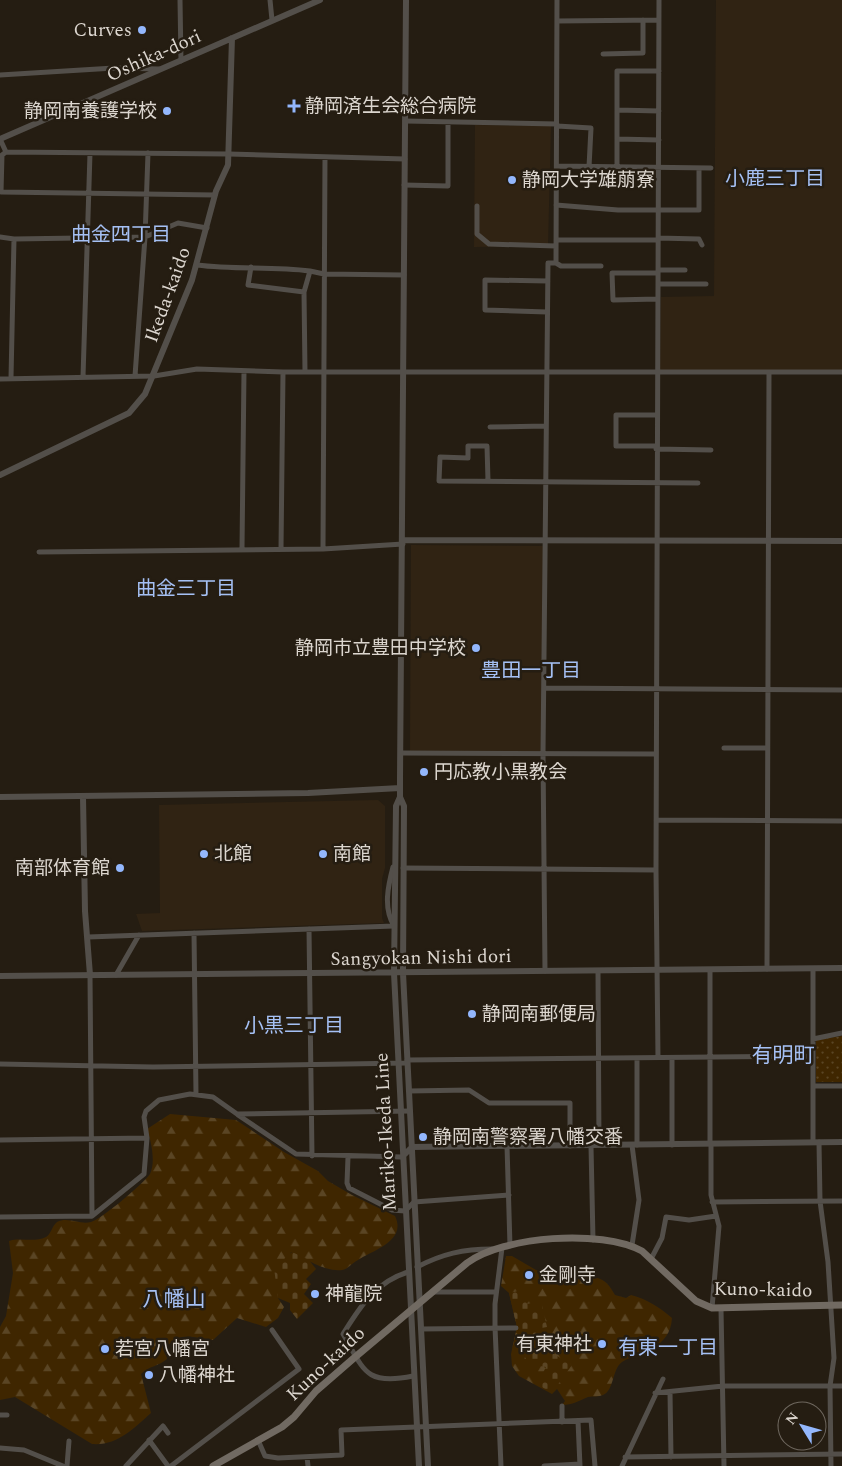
<svg xmlns="http://www.w3.org/2000/svg" width="842" height="1466" font-family="Spectral,'Noto Sans JP',serif">
  <defs>
    <pattern id="grass-dots" width="8" height="8" patternUnits="userSpaceOnUse" patternTransform="scale(1.25)"><rect width="8" height="8" fill="#3f2600"/><path d="M2 2h.1M6 6h.1" fill="none" stroke="#5a4524" stroke-width="1.8" stroke-linecap="round"/></pattern>
    <pattern id="forest-firs" width="22" height="20" patternUnits="userSpaceOnUse" patternTransform="scale(1.25)"><rect width="22" height="20" fill="#3f2600"/><path d="M5 1l3.5 6h-7zM16 11l3.5 6h-7z" fill="#5a4524"/></pattern>
    <pattern id="cemetery-stones" width="16" height="16" patternUnits="userSpaceOnUse" patternTransform="scale(1.25)"><rect width="16" height="16" fill="#3f2600"/><path d="M2 7V4a2 2 0 0 1 4 0v3zM10 15v-3a2 2 0 0 1 4 0v3z" fill="#5a4524"/></pattern>
  </defs>
  <rect width="100%" height="100%" fill="#251d12"/>
  <path fill="#302313" d="M716 0H842V372H660L661 297 714 296Z
    M475 125 551 126 548 246 474 247Z
    M411 545 543 546 541 751H410Z
    M378 800 385 806V868L382 879V918L384 923 142 931 136 914 160 913 159 805Z"/>
  <path fill="url(#grass-dots)" d="M842 1036V1082H816V1040Z"/>
  <path fill="url(#forest-firs)" d="M170 1114 236 1120 284 1152 318 1171 328 1181 352 1195 395 1216C407 1241 373 1250 358 1260 352 1263 348 1269 342 1270 325 1272 306 1259 291 1252L278 1298 284 1307 278 1318 266 1327 237 1318 213 1340C192 1338 182 1330 165 1348L167 1359C159 1366 149 1366 141 1374L151 1413C133 1429 117 1446 92 1444L15 1397 0 1400V1327L6 1316 13 1273 9 1241C20 1237 34 1243 46 1237 51 1234 52 1226 57 1222 68 1216 79 1225 91 1222 102 1219 144 1183 150 1174 156 1162 151 1140 147 1129Z
    M506 1256H512L536 1270 588 1281 595 1277C607 1281 609 1285 615 1295L626 1298 631 1295C647 1299 659 1307 672 1318 670 1349 642 1350 622 1362 612 1369 614 1391 603 1395 599 1397 593 1396 588 1397 578 1401 573 1405 562 1405L565 1401 557 1389 552 1394 519 1376 512 1366 511 1354 517 1327 509 1293 501 1286Z"/>
  <path fill="url(#cemetery-stones)" d="M292 1252 309 1260 316 1269 306 1279 311 1284 304 1294 313 1303 297 1319 290 1310V1303L278 1298 274 1268Z
    M523 1290 527 1304 541 1301 547 1327 536 1329 535 1350 554 1354 572 1365 552 1393 537 1384 546 1367 529 1364 525 1357 526 1352 512 1350 517 1327 509 1293Z"/>
  <g fill="none" stroke-linecap="round" stroke-linejoin="round">
    <path stroke="#534f4a" stroke-width="5" d="M180 0 181 61
      M270 0 272 20
      M557 21 659 20
      M603 54 643 53V20
      M0 75 114 68 159 69
      M617 110 659 111
      M405 121 557 124
      M557 126 591 128 589 167
      M0 139 6 152 229 154 405 159
      M617 139 659 140
      M6 152 2 155 1 192 215 195
      M557 166 711 168
      M617 167V71H659
      M404 185 448 186V123
      M556 205 618 210H699V168
      M477 206V234L489 244 556 246
      M0 237 14 239 145 237 178 223 207 228
      M658 238 699 239 702 245
      M556 240H658
      M556 263 561 266H601
      M197 265C235 270 272 266 310 271
      M251 267 248 285 304 292
      M658 270H685
      M658 284H706
      M658 299 613 300 612 273H658
      M547 312 485 310V280L548 281
      M305 372 304 292 310 271 324 274 404 275
      M135 376 145 237 148 153
      M83 377 90 153
      M11 378 14 239
      M0 379 154 376 197 369 283 372H842
      M490 427 546 426
      M656 446H616V415H656
      M656 449 711 450
      M488 481 487 446H468V458L440 457 439 481 698 483
      M242 549 244 371
      M281 549 283 372
      M323 549 325 157
      M39 552 323 549 403 544
      M545 688 842 690
      M724 748H767
      M401 753 656 754
      M656 820 842 821
      M403 868 656 870
      M309 929 312 1156
      M194 933 196 1094
      M88 937 394 926C383 908 388 886 393 867
      M767 969 769 372
      M710 970V1144
      M545 971 543 754 548 263H556L557 0
      M598 971 599 1145
      M116 975 139 935
      M813 1039 842 1033
      M637 1058V1145
      M658 1058 656 870 659 0
      M672 1058V1145
      M407 1060 813 1056
      M0 1064 153 1067 407 1063
      M813 1086H842
      M409 1091 469 1090 489 1103H570V1146
      M238 1115 296 1154 402 1157
      M0 1140 147 1138 144 1117 146 1111 159 1100 190 1094 213 1097 237 1114 410 1111
      M813 1142V969
      M819 1142 820 1201 828 1262 834 1358 830 1386 831 1466
      M632 1145 639 1200 632 1245
      M711 1145V1195L719 1226 712 1308
      M507 1146 510 1246
      M591 1146 593 1240
      M348 1157 347 1183 349 1188 392 1210 405 1211 414 1202 509 1195
      M712 1202 842 1201
      M92 1216 144 1174 147 1138
      M0 1217 92 1216 90 975
      M651 1259 662 1238 666 1217 689 1220 716 1216
      M417 1267C442 1254 463 1249 492 1249
      M408 1272C375 1282 360 1307 343 1334 364 1370 365 1386 413 1376
      M433 1292H496
      M721 1309 724 1466
      M421 1329 516 1328
      M670 1392 671 1457
      M655 1393 723 1386H842
      M562 1406V1422
      M0 1415H7
      M578 1421 580 1466
      M149 1440 168 1466
      M258 1440 265 1456 278 1458 342 1455 341 1430 591 1420 595 1466
      M0 1448 24 1450 63 1466
      M307 1457 308 1466
      M625 1457 842 1454
      M67 1466 69 1441
      M126 1466 163 1426 168 1433
      M171 1466 299 1369 272 1330
      M501 1466 495 1327V1304L502 1248
      M544 1466 580 1464
      M622 1466 663 1379"/>
    <path stroke="#534f4a" stroke-width="6" d="M406 0 400 778V797L404 806 403 973 428 1466
      M0 139 320 0
      M0 475 129 413 145 394 192 280 216 191 228 165 232 38
      M403 540 842 541
      M0 797 308 793 400 788
      M83 797 85 911 90 975
      M400 797 396 806 394 973 419 1466
      M0 976 842 968
      M402 1157 412 1147 842 1142"/>
    <path stroke="#716a62" stroke-width="7" d="M213 1466 282 1427 294 1417 316 1391 354 1358 467 1263C503 1236 601 1229 642 1251L696 1301 712 1308 842 1305"/>
  </g>
  <g fill="#93b7fd" stroke="#251d12" stroke-width="2">
    <circle cx="142" cy="30" r="5"/>
    <path d="M291.5 98.5h5v5h5v5h-5v5h-5v-5h-5v-5h5z"/>
    <circle cx="167" cy="111" r="5"/>
    <circle cx="512" cy="180" r="5"/>
    <circle cx="476" cy="648" r="5"/>
    <circle cx="424" cy="772" r="5"/>
    <circle cx="204" cy="854" r="5"/>
    <circle cx="323" cy="854" r="5"/>
    <circle cx="120" cy="868" r="5"/>
    <circle cx="472" cy="1014" r="5"/>
    <circle cx="423" cy="1137" r="5"/>
    <circle cx="529" cy="1275" r="5"/>
    <circle cx="315" cy="1294" r="5"/>
    <circle cx="602" cy="1344" r="5"/>
    <circle cx="105" cy="1349" r="5"/>
    <circle cx="149" cy="1375" r="5"/>
  </g>
  <g text-anchor="middle" dominant-baseline="central" stroke-width="5" stroke-linejoin="round" paint-order="stroke">
    <g font-size="19" fill="#dcd6cf" stroke="#251d12" text-anchor="start">
      <text x="132" y="30" text-anchor="end">Curves</text>
      <text x="305" y="106">静岡済生会総合病院</text>
      <text x="157" y="111" text-anchor="end">静岡南養護学校</text>
      <text x="522" y="180">静岡大学雄萠寮</text>
      <text x="466" y="648" text-anchor="end">静岡市立豊田中学校</text>
      <text x="434" y="772">円応教小黒教会</text>
      <text x="214" y="854">北館</text>
      <text x="333" y="854">南館</text>
      <text x="110" y="868" text-anchor="end">南部体育館</text>
      <text x="482" y="1014">静岡南郵便局</text>
      <text x="433" y="1137">静岡南警察署八幡交番</text>
      <text x="539" y="1275">金剛寺</text>
      <text x="325" y="1294">神龍院</text>
      <text x="592" y="1344" text-anchor="end">有東神社</text>
      <text x="115" y="1349">若宮八幡宮</text>
      <text x="159" y="1375">八幡神社</text>
    </g>
    <g font-size="19" fill="#dcd6cf" stroke="#251d12">
      <text transform="translate(154 56) rotate(-24)">Oshika-dori</text>
      <text transform="translate(168 295) rotate(-70)">Ikeda-kaido</text>
      <text transform="translate(421 958) rotate(-1)">Sangyokan Nishi dori</text>
      <text transform="translate(386 1132) rotate(-93)">Mariko-Ikeda Line</text>
      <text transform="translate(763 1290) rotate(1)">Kuno-kaido</text>
      <text transform="translate(326 1364) rotate(-43)">Kuno-kaido</text>
    </g>
    <g font-size="20" fill="#a5c0f4" stroke="#251d12">
      <text x="775" y="179">小鹿三丁目</text>
      <text x="121" y="235">曲金四丁目</text>
      <text x="186" y="589">曲金三丁目</text>
      <text x="531" y="671">豊田一丁目</text>
      <text x="294" y="1026">小黒三丁目</text>
      <text x="668" y="1348">有東一丁目</text>
    </g>
    <g font-size="21" fill="#a5c0f4" stroke="#251d12">
      <text x="783" y="1056">有明町</text>
      <text x="174" y="1300">八幡山</text>
    </g>
  </g>
  <g transform="translate(802 1426) rotate(307)"><circle r="24" fill="#251d12" stroke="#6e675e"/>
  <path d="M0-4L9 19L0 12L-9 19Z" fill="#93b7fd"/>
  <text y="-8" font-size="14" font-weight="bold" text-anchor="middle" fill="#dcd6cf">N</text>
  </g>
</svg>
